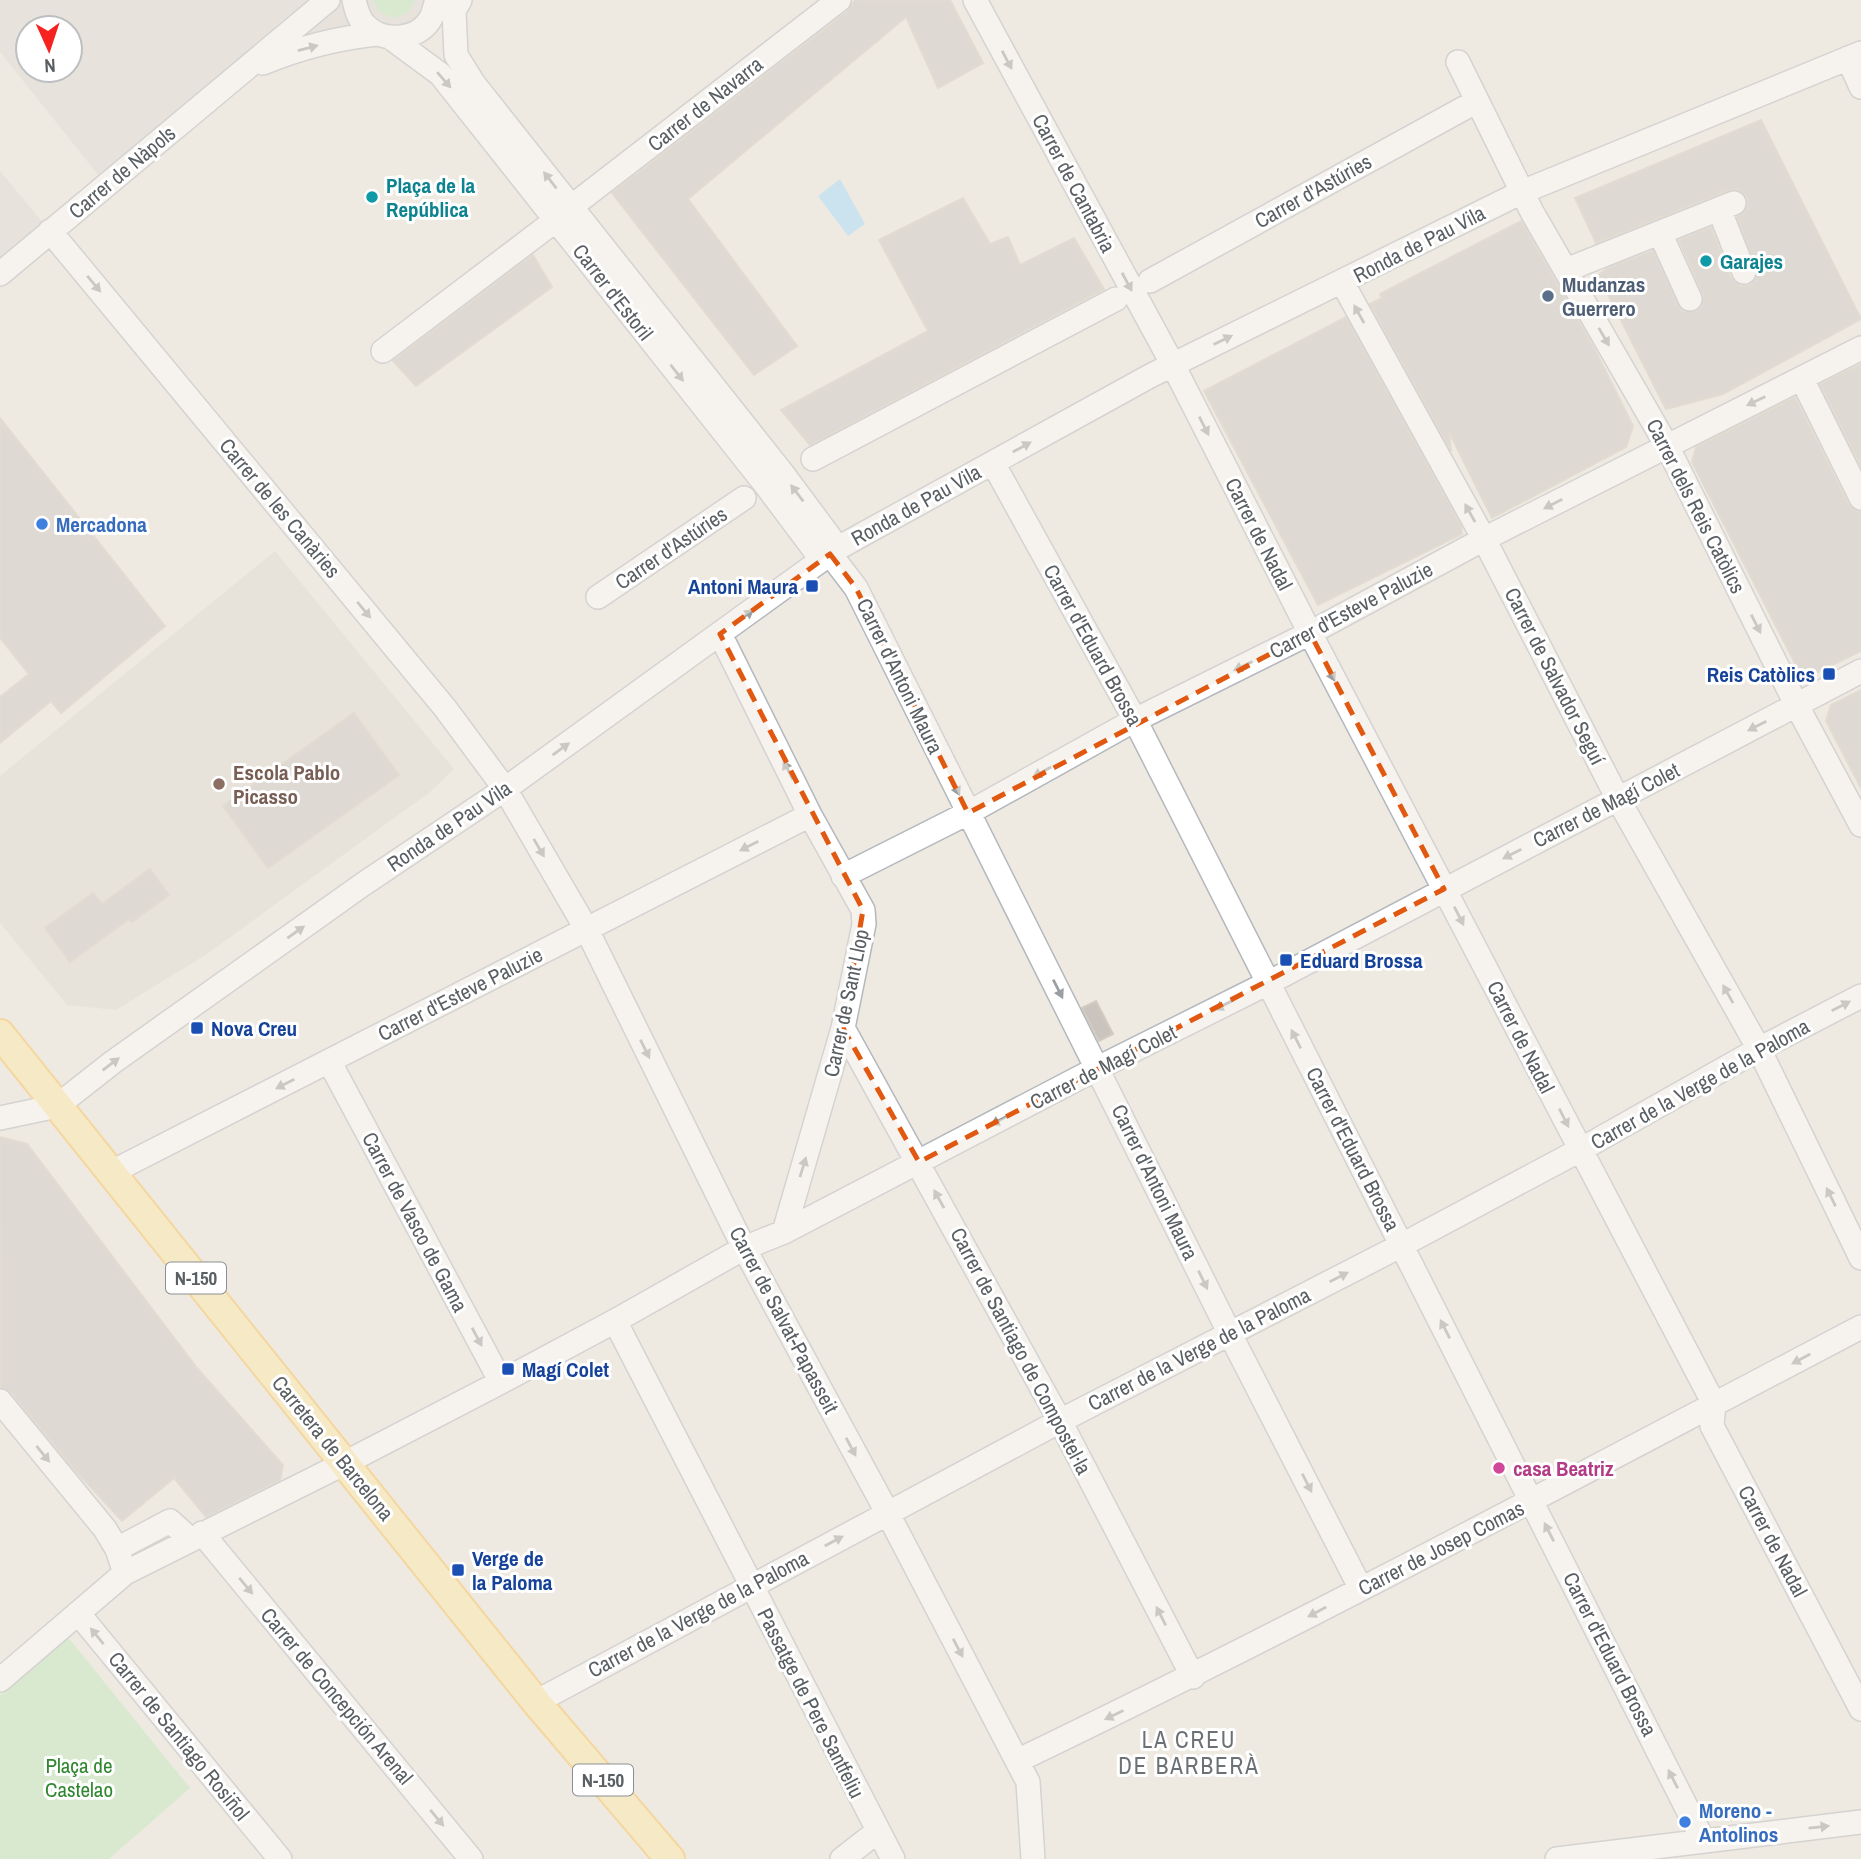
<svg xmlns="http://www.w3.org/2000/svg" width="1861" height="1859" font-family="'Archivo Narrow',sans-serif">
  <rect width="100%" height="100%" fill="#eeeae1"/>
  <path fill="#dedcd6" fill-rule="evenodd" d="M0 0H436L431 18 244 71 107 186 0 52ZM28 28H70V70H28Z
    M0 171 50 231 0 275Z"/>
  <path fill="#ded9d0" d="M275 551 454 769 430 792 207 954 116 1010 67 1005 0 923V776Z"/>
  <path fill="#bee8bb" d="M373 0H415L409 12 394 18 379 12Z
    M67 1636 190 1788 109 1859H0V1695Z"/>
  <path fill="#a0dcff" d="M840 179 865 224 848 236 818 196Z"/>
  <path fill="#c9c5be" stroke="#d3cbbf" stroke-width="2" d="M855 0H950L983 63 938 88 906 17 688 199 797 346 754 375 612 193 848 11Z
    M1761 120 1861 319 1723 394 1666 409 1598 275 1608 268 1653 251 1678 305 1682 311 1695 312 1702 307 1703 294 1679 240 1711 227 1731 278 1741 286 1750 285 1755 280 1757 268 1737 217 1745 211 1748 204 1747 197 1737 189 1729 190 1596 243 1575 198Z
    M963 198 990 244 1008 237 1020 265 1074 238 1104 289 810 445 781 410 928 331 879 240Z
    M1521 221 1594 348 1633 426 1626 447 1492 518 1449 432 1451 451 1370 304 1382 298 1380 294Z
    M533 255 552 287 416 386 393 361Z
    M1346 317 1461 526 1462 534 1318 605 1204 391Z
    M1861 364V466L1820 384Z
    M1795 397 1848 504 1854 510 1861 512V651L1814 674 1798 669 1692 462 1696 447Z
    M0 418 165 626 61 713 51 701 0 743V697L29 674 0 638Z
    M1861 690V788L1826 721 1831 705Z
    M354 713 399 775 268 868 223 806Z
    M150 869 169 895 132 922 129 919 70 962 45 928 93 893 102 904Z
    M1096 1001 1113 1034 1099 1041 1082 1008Z
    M0 1137 27 1144 197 1368 283 1465 280 1480 206 1517 174 1478 122 1521 74 1469 11 1392 1 1387Z"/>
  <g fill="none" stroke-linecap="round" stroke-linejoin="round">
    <g stroke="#b4b8bd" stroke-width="26">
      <path id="minor" d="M354 0C356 9 358 18 365 25 383 44 420 41 432 16 434 11 435 5 437 0
        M460 0 454 11 456 55 474 84 783 474 838 548
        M975 0 1173 365 1310 633 1714 1404 1712 1426 1861 1709
        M391 38 440 74 765 484 822 560
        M1848 58 1861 87
        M1458 62 1532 212 1667 446 1797 706 1861 825
        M263 63C299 48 338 38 377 34
        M571 207 839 0
        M1719 209 1744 272
        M50 231 445 708 505 789 587 930 744 1248 887 1512 1028 1782 1033 1859
        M1660 233 1690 299
        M1566 270 1734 203
        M0 274 328 0
        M1150 281 1477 101
        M1342 282 1484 539 1618 799 1759 1049 1861 1258
        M383 351 556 220
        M1802 379 1861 498
        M813 459 1116 299
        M993 463 1135 720 1703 1840
        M830 554 856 588 1230 1334 1361 1589
        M598 597 744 498
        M720 634 810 815 863 910 864 924 843 1028 784 1232
        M843 876 968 813 1135 720 1310 633 1484 539 1861 348
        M843 1028 1060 1421 1193 1677
        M329 1061 501 1382
        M0 1118 57 1106 113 1062 362 885 505 789 838 548 1150 376 1522 192 1861 53
        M110 1173 810 815
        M615 1321 893 1859
        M0 1401 105 1529 117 1549 125 1573
        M202 1533 471 1859
        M117 1549 170 1521 190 1539
        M78 1613 280 1859
        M0 1680 125 1573 345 1463 501 1382 615 1321 744 1248 784 1232 1098 1068 1268 983 1861 671
        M536 1702 1060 1421 1402 1245 1580 1150 1759 1049 1861 996
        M1017 1761C1302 1624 1581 1474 1861 1327
        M842 1859 878 1831
        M1557 1859 1861 1822"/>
    </g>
    <g stroke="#fbbf4d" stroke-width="32">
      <path id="major" d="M0 1034 536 1702 670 1859"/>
    </g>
    <use href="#minor" stroke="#fff" stroke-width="23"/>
    <use href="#major" stroke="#ffeaa5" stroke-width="28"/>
  </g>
  <defs><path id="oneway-solid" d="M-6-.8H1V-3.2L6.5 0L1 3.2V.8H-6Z" transform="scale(1.75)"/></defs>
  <g fill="#9c9fa1">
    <use href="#oneway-solid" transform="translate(308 48) rotate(-15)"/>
    <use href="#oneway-solid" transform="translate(1007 60) rotate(62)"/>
    <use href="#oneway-solid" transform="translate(444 80) rotate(49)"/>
    <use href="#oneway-solid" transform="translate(550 180) rotate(-128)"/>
    <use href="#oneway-solid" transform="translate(1127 282) rotate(62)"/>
    <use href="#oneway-solid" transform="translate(94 284) rotate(50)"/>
    <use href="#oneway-solid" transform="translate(1359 314) rotate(-119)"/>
    <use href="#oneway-solid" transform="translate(1604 337) rotate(60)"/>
    <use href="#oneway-solid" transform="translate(1223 340) rotate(-26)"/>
    <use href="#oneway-solid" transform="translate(677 373) rotate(52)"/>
    <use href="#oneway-solid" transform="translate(1756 401) rotate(154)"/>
    <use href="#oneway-solid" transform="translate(1204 426) rotate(63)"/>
    <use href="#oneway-solid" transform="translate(1022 447) rotate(-29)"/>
    <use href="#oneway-solid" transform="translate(797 493) rotate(-127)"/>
    <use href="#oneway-solid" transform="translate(1553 504) rotate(153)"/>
    <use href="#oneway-solid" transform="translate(1470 513) rotate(-119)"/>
    <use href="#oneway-solid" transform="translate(364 610) rotate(50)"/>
    <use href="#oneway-solid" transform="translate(745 616) rotate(-36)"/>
    <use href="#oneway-solid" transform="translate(1756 624) rotate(63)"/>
    <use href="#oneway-solid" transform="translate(1243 666) rotate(154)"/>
    <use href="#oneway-solid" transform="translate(1330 672) rotate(62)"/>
    <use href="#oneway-solid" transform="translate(1757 726) rotate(153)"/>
    <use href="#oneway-solid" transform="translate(561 749) rotate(-36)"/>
    <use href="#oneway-solid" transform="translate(788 770) rotate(-117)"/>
    <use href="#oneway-solid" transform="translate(1042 772) rotate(151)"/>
    <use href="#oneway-solid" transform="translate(955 786) rotate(64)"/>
    <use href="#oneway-solid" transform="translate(749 846) rotate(153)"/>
    <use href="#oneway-solid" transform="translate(539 848) rotate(60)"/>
    <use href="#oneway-solid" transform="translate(1512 854) rotate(153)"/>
    <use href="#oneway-solid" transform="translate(1459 916) rotate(63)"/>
    <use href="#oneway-solid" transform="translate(296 932) rotate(-35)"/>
    <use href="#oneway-solid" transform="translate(1058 989) rotate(63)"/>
    <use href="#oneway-solid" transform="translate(1728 994) rotate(-119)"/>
    <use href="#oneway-solid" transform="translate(1224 1005) rotate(153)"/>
    <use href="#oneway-solid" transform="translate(1841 1006) rotate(-27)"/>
    <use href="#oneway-solid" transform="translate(1296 1039) rotate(-117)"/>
    <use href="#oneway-solid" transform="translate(645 1049) rotate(64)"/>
    <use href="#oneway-solid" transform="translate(111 1064) rotate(-37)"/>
    <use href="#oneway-solid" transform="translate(285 1084) rotate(153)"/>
    <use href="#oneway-solid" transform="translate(1564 1118) rotate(63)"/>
    <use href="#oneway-solid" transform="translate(1000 1120) rotate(152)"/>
    <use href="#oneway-solid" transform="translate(803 1167) rotate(-73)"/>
    <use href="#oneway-solid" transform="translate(1831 1197) rotate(-116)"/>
    <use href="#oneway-solid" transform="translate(939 1199) rotate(-119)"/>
    <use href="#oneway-solid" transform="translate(1339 1277) rotate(-27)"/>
    <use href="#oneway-solid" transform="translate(1203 1280) rotate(64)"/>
    <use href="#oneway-solid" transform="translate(1445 1329) rotate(-117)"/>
    <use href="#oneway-solid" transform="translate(477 1337) rotate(62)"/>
    <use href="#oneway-solid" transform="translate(1801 1359) rotate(152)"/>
    <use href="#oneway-solid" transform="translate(851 1447) rotate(62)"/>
    <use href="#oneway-solid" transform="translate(43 1454) rotate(51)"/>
    <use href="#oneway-solid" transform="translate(1307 1483) rotate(63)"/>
    <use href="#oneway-solid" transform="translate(1549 1532) rotate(-117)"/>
    <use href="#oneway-solid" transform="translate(834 1541) rotate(-28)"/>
    <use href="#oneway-solid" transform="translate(246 1586) rotate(50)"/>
    <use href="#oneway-solid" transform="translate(1317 1612) rotate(152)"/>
    <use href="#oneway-solid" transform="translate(1161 1616) rotate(-117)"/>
    <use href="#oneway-solid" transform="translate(97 1636) rotate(-129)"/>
    <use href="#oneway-solid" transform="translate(958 1648) rotate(62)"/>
    <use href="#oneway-solid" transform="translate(1114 1715) rotate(154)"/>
    <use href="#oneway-solid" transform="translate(1673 1779) rotate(-117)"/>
    <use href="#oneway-solid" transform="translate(437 1818) rotate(50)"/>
    <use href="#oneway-solid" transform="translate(1819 1827) rotate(-6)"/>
  </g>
  <path d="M0 0H1861V1859H0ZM830 554 856 588 968 813 1310 633 1444 889 919 1162 843 1028 863 910 720 634Z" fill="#eeeae1" fill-opacity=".55" fill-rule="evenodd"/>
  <path fill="none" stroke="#e15910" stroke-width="5" stroke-dasharray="14 9" stroke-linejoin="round" d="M830 554 856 588 968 813 1310 633 1444 889 919 1162 843 1028 863 910 720 634Z"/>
  <g fill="#0f9aa8" stroke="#fff" stroke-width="2.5">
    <circle cx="372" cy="197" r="7"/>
    <circle cx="1706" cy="261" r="7"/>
  </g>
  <circle fill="#5c6f8a" stroke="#fff" stroke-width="2.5" cx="1548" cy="296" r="7"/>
  <g fill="#3f7fe0" stroke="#fff" stroke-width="2.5">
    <circle cx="42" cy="524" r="7"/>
    <circle cx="1685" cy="1822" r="7"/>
  </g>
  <g fill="#1a4fb4" stroke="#fff" stroke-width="2.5">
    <rect x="805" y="579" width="14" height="14" rx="3.5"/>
    <rect x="1822" y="667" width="14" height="14" rx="3.5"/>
    <rect x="1279" y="953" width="14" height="14" rx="3.5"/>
    <rect x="190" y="1021" width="14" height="14" rx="3.5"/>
    <rect x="501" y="1362" width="14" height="14" rx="3.5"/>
    <rect x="451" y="1563" width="14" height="14" rx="3.5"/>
  </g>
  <circle fill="#8d6e63" stroke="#fff" stroke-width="2.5" cx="219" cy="784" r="7"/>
  <circle fill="#d1479c" stroke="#fff" stroke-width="2.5" cx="1499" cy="1468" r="7"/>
  <g text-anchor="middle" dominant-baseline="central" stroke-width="6" stroke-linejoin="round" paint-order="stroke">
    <g fill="#fff" stroke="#8c8f92" stroke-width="2">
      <rect x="166" y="1262.5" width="60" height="31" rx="5"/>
      <rect x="573" y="1764.5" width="60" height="31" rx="5"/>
    </g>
    <g font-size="19" font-weight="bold" fill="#5a5f63">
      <text x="196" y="1278">N-150</text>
      <text x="603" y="1780">N-150</text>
    </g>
    <g font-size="21" fill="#5a5f63" stroke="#fff">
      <text transform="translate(705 104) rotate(-38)">Carrer de Navarra</text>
      <text transform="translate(122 172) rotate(-40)">Carrer de Nàpols</text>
      <text transform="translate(1074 183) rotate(62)">Carrer de Cantabria</text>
      <text transform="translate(1313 191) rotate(-29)">Carrer d'Astúries</text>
      <text transform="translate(1419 244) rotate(-27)">Ronda de Pau Vila</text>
      <text transform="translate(613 292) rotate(52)">Carrer d'Estoril</text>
      <text transform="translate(916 505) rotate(-29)">Ronda de Pau Vila</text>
      <text transform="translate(1696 506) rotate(63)">Carrer dels Reis Catòlics</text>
      <text transform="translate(280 508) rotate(50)">Carrer de les Canàries</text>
      <text transform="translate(1259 534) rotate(63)">Carrer de Nadal</text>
      <text transform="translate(671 548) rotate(-34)">Carrer d'Astúries</text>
      <text transform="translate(1351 610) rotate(-28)">Carrer d'Esteve Paluzie</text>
      <text transform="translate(1093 645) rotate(61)">Carrer d'Eduard Brossa</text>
      <text transform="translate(900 676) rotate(64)">Carrer d'Antoni Maura</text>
      <text transform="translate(1555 676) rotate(63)">Carrer de Salvador Seguí</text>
      <text transform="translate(1606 805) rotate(-27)">Carrer de Magí Colet</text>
      <text transform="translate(449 826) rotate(-34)">Ronda de Pau Vila</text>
      <text transform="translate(460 994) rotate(-27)">Carrer d'Esteve Paluzie</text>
      <text transform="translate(846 1003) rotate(-78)">Carrer de Sant Llop</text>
      <text transform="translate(1521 1037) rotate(63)">Carrer de Nadal</text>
      <text transform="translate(1103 1067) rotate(-27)">Carrer de Magí Colet</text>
      <text transform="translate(1700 1084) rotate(-29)">Carrer de la Verge de la Paloma</text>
      <text transform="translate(1353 1149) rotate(63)">Carrer d'Eduard Brossa</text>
      <text transform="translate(1155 1182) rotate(64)">Carrer d'Antoni Maura</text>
      <text transform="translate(415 1222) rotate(62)">Carrer de Vasco de Gama</text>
      <text transform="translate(784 1320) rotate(62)">Carrer de Salvat-Papasseit</text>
      <text transform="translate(1199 1349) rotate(-27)">Carrer de la Verge de la Paloma</text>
      <text transform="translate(1021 1351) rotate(62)">Carrer de Santiago de Compostel·la</text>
      <text transform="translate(333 1448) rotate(51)">Carretera de Barcelona</text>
      <text transform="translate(1773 1541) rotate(62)">Carrer de Nadal</text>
      <text transform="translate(1441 1548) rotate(-27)">Carrer de Josep Comas</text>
      <text transform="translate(698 1614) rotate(-28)">Carrer de la Verge de la Paloma</text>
      <text transform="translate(1610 1654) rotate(63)">Carrer d'Eduard Brossa</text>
      <text transform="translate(337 1696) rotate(50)">Carrer de Concepción Arenal</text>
      <text transform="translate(811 1703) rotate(63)">Passatge de Pere Santfeliu</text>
      <text transform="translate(179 1736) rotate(51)">Carrer de Santiago Rosiñol</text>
    </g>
    <g font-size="21" font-weight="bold" fill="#0d838f" stroke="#fff" text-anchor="start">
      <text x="386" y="185">Plaça de la<tspan x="386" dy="24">República</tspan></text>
      <text x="1720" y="261">Garajes</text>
    </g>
    <g font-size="21" font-weight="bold" fill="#4e5e75" stroke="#fff" text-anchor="start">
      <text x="1562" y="284">Mudanzas<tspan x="1562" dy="24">Guerrero</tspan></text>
    </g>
    <g font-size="21" font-weight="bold" fill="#366cbe" stroke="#fff" text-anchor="start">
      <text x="56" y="524">Mercadona</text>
      <text x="1699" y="1810">Moreno -<tspan x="1699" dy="24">Antolinos</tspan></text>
    </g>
    <g font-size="21" font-weight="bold" fill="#164399" stroke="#fff" text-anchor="start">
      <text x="798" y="586" text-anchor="end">Antoni Maura</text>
      <text x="1815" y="674" text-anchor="end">Reis Catòlics</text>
      <text x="1300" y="960">Eduard Brossa</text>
      <text x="211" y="1028">Nova Creu</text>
      <text x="522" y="1369">Magí Colet</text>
      <text x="472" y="1558">Verge de<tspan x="472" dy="24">la Paloma</tspan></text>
    </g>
    <g font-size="21" font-weight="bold" fill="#785e54" stroke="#fff" text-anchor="start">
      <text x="233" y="772">Escola Pablo<tspan x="233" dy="24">Picasso</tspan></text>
    </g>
    <g font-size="21" font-weight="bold" fill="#b23c85" stroke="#fff" text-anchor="start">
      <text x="1513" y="1468">casa Beatriz</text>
    </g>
    <g font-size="21" fill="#30862e" stroke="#fff">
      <text x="79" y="1765">Plaça de<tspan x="79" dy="24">Castelao</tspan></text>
    </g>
    <g font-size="23" letter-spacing="2" fill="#6b7175" stroke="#fff">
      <text x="1189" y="1739">LA CREU<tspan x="1189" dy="26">DE BARBERÀ</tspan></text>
    </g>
  </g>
  <g transform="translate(49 49) rotate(177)"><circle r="33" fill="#ffffff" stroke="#bdbfc1" stroke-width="2"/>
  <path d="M0-5L12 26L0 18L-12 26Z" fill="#f52220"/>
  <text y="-10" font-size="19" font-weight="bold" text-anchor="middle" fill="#5a5f63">N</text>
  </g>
</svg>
